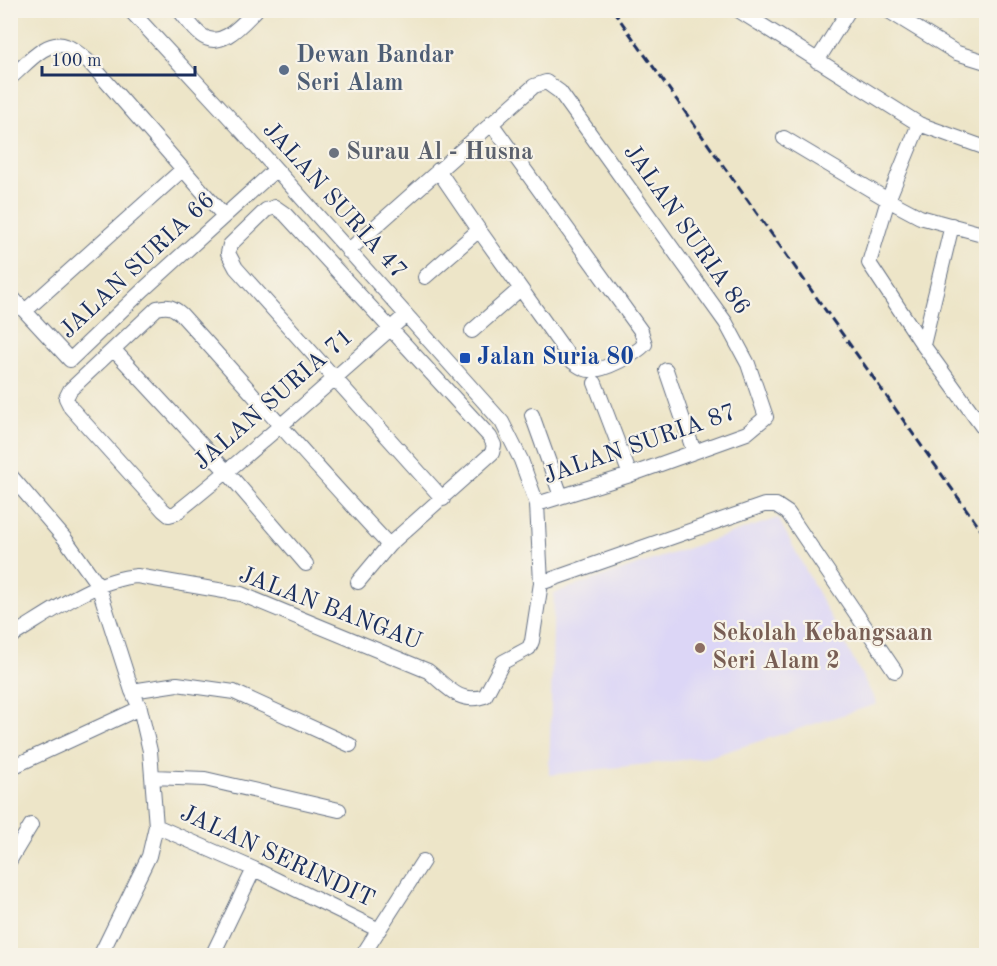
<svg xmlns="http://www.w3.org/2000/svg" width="997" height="966" font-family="'Old Standard TT',serif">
  <rect width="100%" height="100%" fill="#f7f3e8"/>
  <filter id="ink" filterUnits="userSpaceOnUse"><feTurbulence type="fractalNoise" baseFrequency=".0167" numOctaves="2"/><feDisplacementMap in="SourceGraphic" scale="12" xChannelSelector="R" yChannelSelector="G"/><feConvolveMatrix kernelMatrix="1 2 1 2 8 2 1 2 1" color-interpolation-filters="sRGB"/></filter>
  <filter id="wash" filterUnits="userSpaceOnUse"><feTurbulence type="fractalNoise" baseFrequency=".008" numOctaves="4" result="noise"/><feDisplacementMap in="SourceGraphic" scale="24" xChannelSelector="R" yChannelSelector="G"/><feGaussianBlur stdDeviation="1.35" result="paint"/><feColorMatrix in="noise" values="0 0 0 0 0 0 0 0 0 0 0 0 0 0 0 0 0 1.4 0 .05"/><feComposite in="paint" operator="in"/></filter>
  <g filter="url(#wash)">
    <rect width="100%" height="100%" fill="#ede5c8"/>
    <path fill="#dcd6f6" d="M778 518 877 704 709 757 549 775 554 593Z"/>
  </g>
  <g filter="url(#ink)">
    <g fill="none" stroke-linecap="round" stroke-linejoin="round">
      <g stroke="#646f83" stroke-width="16">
        <path id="minor" d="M179 10C186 18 193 29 201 35 221 51 243 23 256 10
          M738 10 919 124 986 148
          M887 10 957 53 986 62
          M817 61 849 10
          M10 78C24 67 46 38 66 46 75 49 83 57 90 63L224 216
          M919 124 888 200 869 263 923 345 986 432
          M784 138 888 200 920 217 986 235
          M438 170 479 230 573 362C578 365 583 370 590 370 604 371 636 354 645 344L641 331 491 123
          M348 251 534 86 546 82 560 92 726 323 748 364 766 417 747 433 630 475 537 504
          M425 277 479 230
          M10 295 70 360 144 289 275 170
          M25 311 182 170
          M472 331 520 289
          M923 345 952 225
          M114 350 227 472 306 564
          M666 370 694 452
          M595 383 630 475
          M532 415 561 496
          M10 475 65 539 98 585 132 691 140 708 150 751 156 826 149 856 100 956
          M389 545C318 470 251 391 181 314 173 307 168 305 157 308L70 390 66 398 71 408 163 510 169 515 176 513C255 450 330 382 406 315
          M358 582 389 545 492 453 494 445 490 437 285 214 275 207 266 210 230 245 228 253 236 268 443 499
          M541 583 764 505H776L788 513 895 671
          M10 637C47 615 94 579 137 576L241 594 428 671C447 686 459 705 485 696L503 662 529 648 532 641 541 583 537 504 521 460 502 422 241 130 130 10
          M132 691 177 684 234 692 350 745
          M10 768 140 708
          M152 777 205 779 339 810
          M156 826 254 869 379 930
          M10 860 31 825
          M212 956 254 869
          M362 956 423 861"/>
      </g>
      <use href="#minor" stroke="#fff" stroke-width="14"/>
      <path stroke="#1b2f5e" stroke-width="3" stroke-dasharray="9 4.5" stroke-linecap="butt" d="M613 10 986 537"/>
    </g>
  </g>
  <circle fill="#5c6f8a" stroke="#f7f3e8" stroke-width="2" cx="284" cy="70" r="6"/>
  <circle fill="#6b7280" stroke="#f7f3e8" stroke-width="2" cx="334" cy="153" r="6"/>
  <rect fill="#1a4fb4" stroke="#f7f3e8" stroke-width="2" x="459" y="352" width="12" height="12" rx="3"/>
  <circle fill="#8d6e63" stroke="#f7f3e8" stroke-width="2" cx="700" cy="648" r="6"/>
  <g text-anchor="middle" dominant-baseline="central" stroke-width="4.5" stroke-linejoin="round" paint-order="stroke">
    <g font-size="24" font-weight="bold" fill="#4e5e75" stroke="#f7f3e8" text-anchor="start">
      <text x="296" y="56">Dewan Bandar<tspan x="296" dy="28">Seri Alam</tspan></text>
    </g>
    <g font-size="24" font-weight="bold" fill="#5b616d" stroke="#f7f3e8" text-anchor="start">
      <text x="346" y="153">Surau Al - Husna</text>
    </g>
    <g font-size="24" fill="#1b2f5e" stroke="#f7f3e8">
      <text transform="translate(334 201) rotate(48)">JALAN SURIA 47</text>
      <text transform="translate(686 230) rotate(55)">JALAN SURIA 86</text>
      <text transform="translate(138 266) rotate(-43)">JALAN SURIA 66</text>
      <text transform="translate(274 400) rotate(-41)">JALAN SURIA 71</text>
      <text transform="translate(640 445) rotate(-19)">JALAN SURIA 87</text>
      <text transform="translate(330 609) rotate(21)">JALAN BANGAU</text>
      <text transform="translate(277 857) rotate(25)">JALAN SERINDIT</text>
    </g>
    <g font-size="24" font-weight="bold" fill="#164399" stroke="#f7f3e8" text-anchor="start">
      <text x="477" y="358">Jalan Suria 80</text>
    </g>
    <g font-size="24" font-weight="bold" fill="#785e54" stroke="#f7f3e8" text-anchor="start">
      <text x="712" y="634">Sekolah Kebangsaan<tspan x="712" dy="28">Seri Alam 2</tspan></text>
    </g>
  </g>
  <rect width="997" height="966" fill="none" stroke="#f7f3e8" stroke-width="36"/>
  <path d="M42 66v9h153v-9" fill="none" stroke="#1b2f5e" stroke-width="3"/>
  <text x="51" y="66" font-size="18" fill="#1b2f5e" stroke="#f7f3e8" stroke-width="4.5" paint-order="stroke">100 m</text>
</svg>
